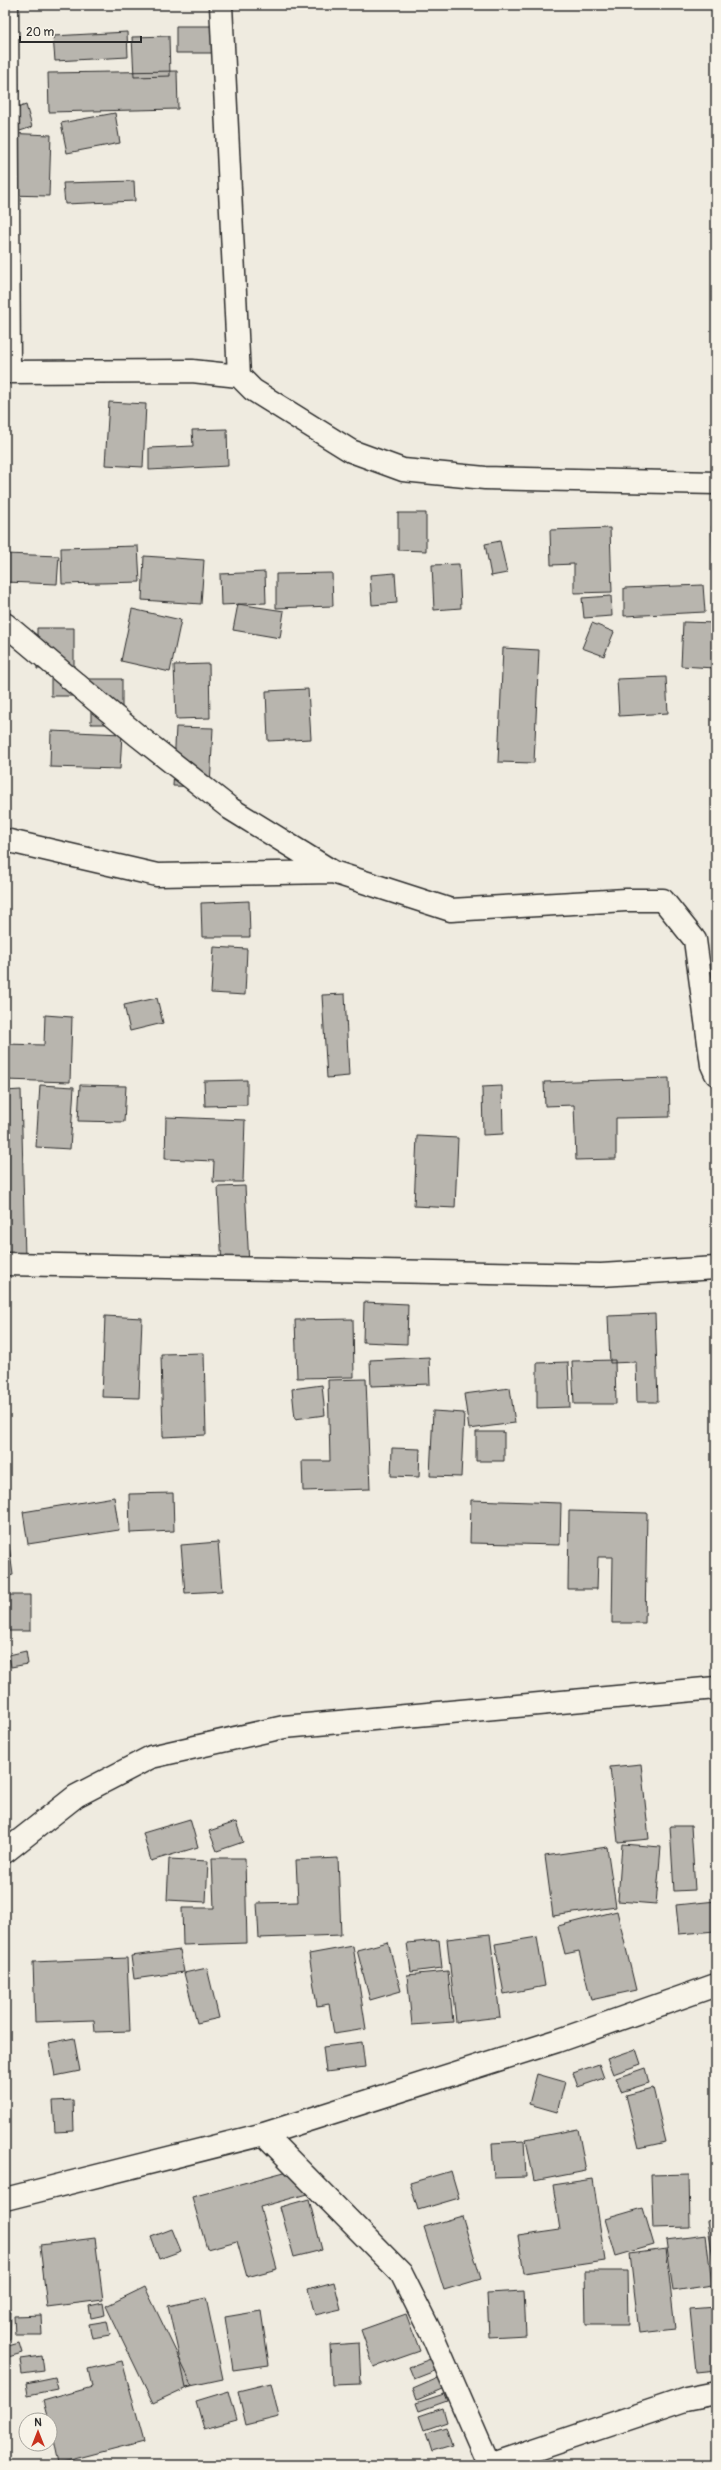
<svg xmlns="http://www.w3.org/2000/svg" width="721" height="2470" font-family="Pangolin,sans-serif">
  <rect width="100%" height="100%" fill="#efebe0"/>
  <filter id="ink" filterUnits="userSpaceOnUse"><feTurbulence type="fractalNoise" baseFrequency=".025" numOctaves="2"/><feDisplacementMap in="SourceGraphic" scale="8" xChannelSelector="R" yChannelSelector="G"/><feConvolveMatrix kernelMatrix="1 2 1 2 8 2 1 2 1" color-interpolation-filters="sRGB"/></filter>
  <g filter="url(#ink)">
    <path fill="#b8b5ae" stroke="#2b2b2b" d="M176 26H212V53H176Z
      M127 32 128 57 55 61 53 36Z
      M169 36 170 76 134 77 132 37Z
      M177 71 178 109 49 112 48 73Z
      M26 105 32 127 5 136V112Z
      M115 113 120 143 67 153 61 123Z
      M5 133 51 135 49 196 5 195Z
      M134 181 135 201 65 204 63 183Z
      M109 402 146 404 143 467 105 465Z
      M227 429 228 466 149 470V448L193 446 192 430Z
      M398 513H426V551L398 550Z
      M712 526H716V568H714Z
      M610 528 612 592 574 593V564L551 565 550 530Z
      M500 541 507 573 491 576 485 544Z
      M138 546 140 582 62 584 61 548Z
      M5 554 59 556 57 584 5 582Z
      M144 556 204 560 201 604 142 600Z
      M459 564 461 608 434 610 432 565Z
      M265 572 266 603 221 605 220 574Z
      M332 573 333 606 276 608V574Z
      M395 573 397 603 372 605 370 575Z
      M703 585 705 612 624 616V588Z
      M611 596 612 616 584 618 582 598Z
      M238 604 284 611 280 638 233 630Z
      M132 609 181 620 170 672 121 661Z
      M683 622 716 623 714 668 681 666Z
      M592 623 614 632 604 656 582 648Z
      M37 628H74V669H37Z
      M503 648 539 650 534 763 498 762Z
      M209 664 210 718 176 719 174 665Z
      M666 677 668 713 619 716 617 679Z
      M51 679H122V724H91V696H51Z
      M308 689 311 739 268 741 266 691Z
      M176 727 213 728 210 787 173 786Z
      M51 731 122 734 120 769 50 767Z
      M249 901 250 937H202L201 903Z
      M214 947 247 949 245 995 211 993Z
      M345 994 349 1076 327 1078 322 995Z
      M157 998 163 1023 130 1031 124 1005Z
      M45 1015 72 1017 70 1082 5 1080V1044L44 1045Z
      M669 1078 670 1117 616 1118V1159L576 1160 574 1105 545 1106 544 1082Z
      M247 1080V1105L205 1106 204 1081Z
      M40 1085 74 1087 70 1149 36 1147Z
      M80 1085 126 1086 124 1122 78 1121Z
      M502 1086 503 1134 483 1135 482 1087Z
      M21 1090 25 1258 5 1259V1091Z
      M166 1117 245 1120 243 1182H213L214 1161 165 1159Z
      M417 1136 458 1138 455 1208 414 1206Z
      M245 1186 249 1266 222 1268 218 1187Z
      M364 1302 408 1304 407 1344 363 1342Z
      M655 1314 658 1402H637L636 1362 610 1363 608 1316Z
      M105 1316 142 1318 139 1398 102 1397Z
      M353 1319 354 1377 297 1378 295 1320Z
      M204 1353 206 1435 163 1437 161 1354Z
      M429 1357 430 1384 371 1386 370 1360Z
      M615 1360 616 1404H574L572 1361Z
      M568 1362 570 1407 537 1408V1363Z
      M366 1379 370 1489 303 1491 302 1461H330L328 1380Z
      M322 1385 325 1415 295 1419 292 1389Z
      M510 1388 515 1423 469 1429 464 1394Z
      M433 1411 464 1413 461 1477 430 1476Z
      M476 1432H504V1461H476Z
      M392 1448 420 1449 419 1477 391 1476Z
      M173 1493 174 1531 130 1533 129 1494Z
      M114 1497 119 1530 28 1544 23 1512Z
      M471 1500 561 1503 560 1545 470 1543Z
      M569 1511 647 1513 645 1623H612L613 1557H598L597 1589H568Z
      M218 1542 222 1591 185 1593 181 1545Z
      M5 1545H9L13 1575 5 1577Z
      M5 1595H30V1631H5Z
      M26 1651 28 1664 11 1667 9 1655Z
      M641 1764 649 1839 618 1842 610 1767Z
      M190 1819 198 1847 151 1861 143 1833Z
      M236 1822 243 1842 217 1851 209 1831Z
      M670 1826H691L695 1890 674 1891Z
      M622 1844 661 1847 656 1904 618 1901Z
      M607 1847 616 1907 553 1916 545 1856Z
      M212 1858H245L247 1943 183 1945 182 1908H214Z
      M338 1858 341 1935 259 1938 257 1903 298 1902 296 1860Z
      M169 1859 208 1861 206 1902 167 1900Z
      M716 1901V1931L679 1934 676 1905Z
      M617 1911 636 1990 591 2000 579 1951 565 1954 558 1926Z
      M490 1934 500 2017 456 2022 447 1939Z
      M537 1937 545 1986 504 1994 495 1944Z
      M439 1940 442 1968 411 1972 407 1943Z
      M388 1942 401 1991 370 2000 357 1950Z
      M353 1946 366 2029 334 2034 329 2004 317 2006 309 1954Z
      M180 1950 184 1972 134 1979 131 1956Z
      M127 1958 130 2031 95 2032 94 2020 35 2022 33 1962Z
      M207 1968 219 2018 197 2023 184 1973Z
      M448 1971 453 2022 412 2025 407 1975Z
      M74 2038 80 2071 55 2076 49 2043Z
      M362 2042 365 2067 326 2072 323 2047Z
      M636 2049 641 2064 613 2074 607 2059Z
      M599 2064 604 2078 578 2087 573 2073Z
      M645 2068 649 2083 621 2092 616 2078Z
      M537 2074 565 2082 557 2112 529 2104Z
      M653 2088 666 2142 639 2148 626 2095Z
      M73 2100 74 2131 55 2132 53 2101Z
      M578 2129 586 2171 534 2181 526 2139Z
      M524 2141 526 2177 494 2178 492 2143Z
      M299 2168 307 2194 260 2207 277 2269 247 2277 237 2241 207 2249 192 2197Z
      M451 2171 459 2198 418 2210 410 2183Z
      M689 2174 690 2227 653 2228 651 2175Z
      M593 2179 605 2261 524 2273 518 2236 560 2230 553 2185Z
      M309 2199 322 2250 294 2257 280 2207Z
      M643 2208 654 2245 616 2256 605 2219Z
      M462 2216 481 2279 444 2290 424 2227Z
      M716 2219V2276L707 2221Z
      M172 2229 181 2251 159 2259 151 2237Z
      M706 2235 712 2285 673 2291 666 2240Z
      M95 2238 103 2300 47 2307 40 2245Z
      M666 2249 675 2329 639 2333 630 2254Z
      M585 2271H627L628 2325H586Z
      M334 2282 341 2309 315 2315 308 2289Z
      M145 2287 192 2385 153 2403 106 2306Z
      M524 2291 526 2335 489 2337 487 2293Z
      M206 2298 223 2379 186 2387 168 2306Z
      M103 2303 105 2315 91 2318 89 2306Z
      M716 2307V2371L696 2373 690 2309Z
      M261 2311 269 2365 233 2370 225 2317Z
      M5 2312H11L10 2340H5Z
      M406 2314 420 2351 374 2367 361 2330Z
      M41 2315 42 2335H15L14 2316Z
      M107 2321 110 2335 92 2338 89 2324Z
      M19 2343 22 2353 5 2358V2347Z
      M359 2343 361 2384 332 2385 330 2345Z
      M441 2355 445 2367 414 2379 409 2367Z
      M42 2356 44 2371 22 2374 20 2359Z
      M122 2361 144 2441 59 2463 50 2420H48L43 2401 92 2387 88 2369Z
      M445 2375 450 2386 417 2400 413 2389Z
      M55 2377 58 2389 28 2395 26 2383Z
      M271 2383 279 2417 246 2425 238 2391Z
      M229 2391 237 2420 204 2429 196 2401Z
      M444 2394 447 2401 419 2411 416 2403Z
      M443 2408 447 2422 424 2430 419 2416Z
      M446 2427 452 2446 432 2452 426 2433Z"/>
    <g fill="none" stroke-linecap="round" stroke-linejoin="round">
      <g stroke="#2b2b2b" stroke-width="25">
        <path id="minor" d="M7 5 9 372
          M221 5 239 376
          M5 372 192 371 239 376 253 390 351 451 403 470 485 478 716 483
          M5 624 137 735 231 809 333 872 451 910 626 900H663L695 940 712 1065 716 1074
          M5 840 157 875 333 872
          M5 1264 601 1275 716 1268
          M5 1852 76 1796 151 1757 284 1727 716 1688
          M264 2134 401 2273 434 2339 489 2465
          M5 2199 264 2134 557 2041 716 1985
          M489 2465 686 2399 716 2393"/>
      </g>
      <use href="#minor" stroke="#f7f3e8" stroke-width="22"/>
    </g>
  </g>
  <rect width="721" height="2470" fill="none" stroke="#f7f3e8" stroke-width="20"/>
  <rect x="10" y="10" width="701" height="2450" fill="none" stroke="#2b2b2b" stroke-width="1.5" filter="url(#ink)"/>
  <g transform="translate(38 2432)"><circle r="19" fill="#f7f3e8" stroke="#a5a39c"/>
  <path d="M0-3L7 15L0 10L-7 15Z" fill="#c8321e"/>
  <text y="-6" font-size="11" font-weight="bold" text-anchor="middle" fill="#2b2b2b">N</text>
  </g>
  <path d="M20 36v6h121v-6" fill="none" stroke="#2b2b2b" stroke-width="2"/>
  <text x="26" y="36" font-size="12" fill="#2b2b2b" stroke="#f7f3e8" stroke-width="3" paint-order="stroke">20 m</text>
</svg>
